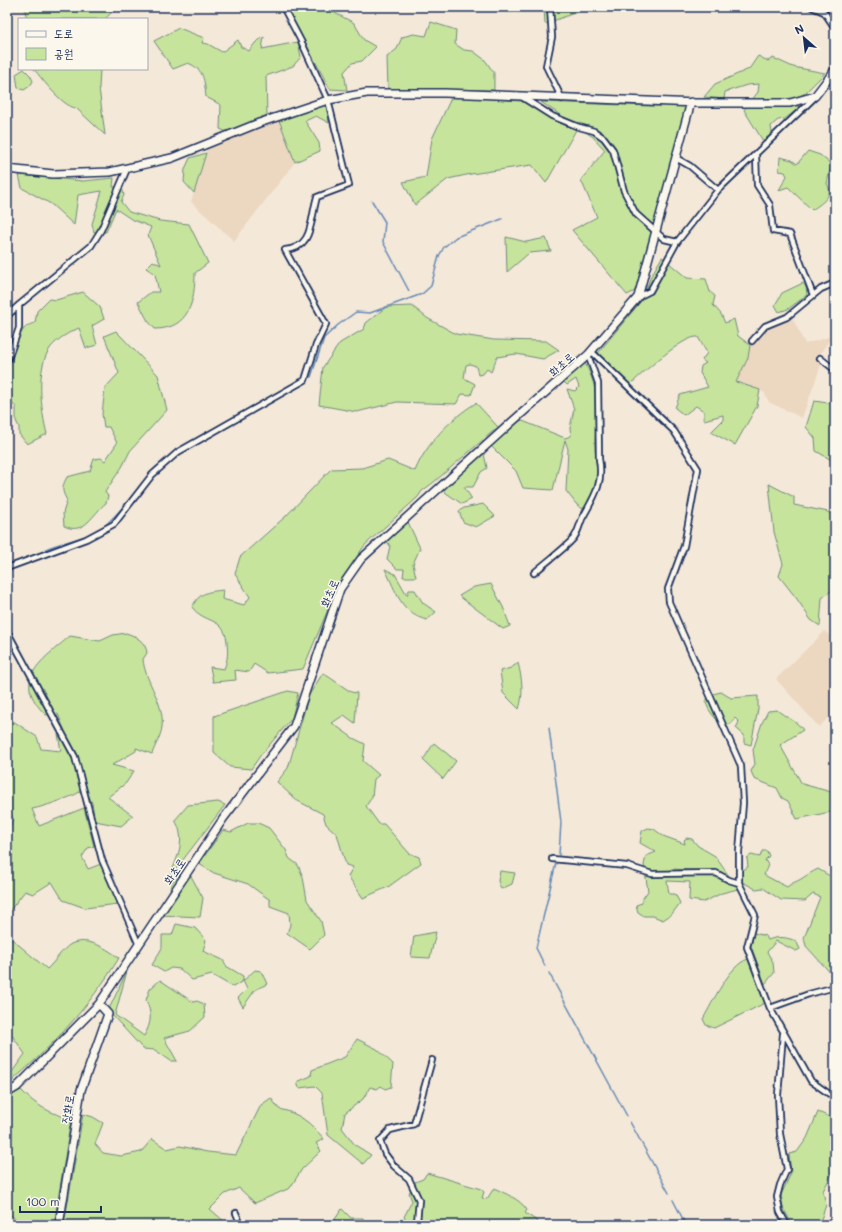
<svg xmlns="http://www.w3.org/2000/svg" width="842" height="1232" font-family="Mali,'Poor Story',sans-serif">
  <rect width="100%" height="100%" fill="#f4e8d8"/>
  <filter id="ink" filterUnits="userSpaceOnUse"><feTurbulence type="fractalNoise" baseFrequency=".025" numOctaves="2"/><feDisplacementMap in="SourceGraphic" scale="8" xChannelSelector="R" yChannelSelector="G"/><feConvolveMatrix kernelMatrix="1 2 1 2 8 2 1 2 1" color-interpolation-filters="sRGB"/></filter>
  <g filter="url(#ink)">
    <path fill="#ecd7c1" d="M279 120 295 162 234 241 191 202 207 149Z
      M793 319 805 344 832 336 819 355 822 362 802 418 769 402 764 392 736 382 748 358 750 338 767 329Z
      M825 631 835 641V711L819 727 776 679Z"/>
    <path fill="#c6e49c" stroke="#708a7d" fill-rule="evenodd" d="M24 7H109L112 12 105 19H27Z
      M286 7H324L354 23 364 40 376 47 362 61 352 63 344 72 347 90 330 89Z
      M544 7H584L580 11 545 24Z
      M431 22 456 30 455 44 464 50 473 51 485 60 494 73V90L388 89 387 57 397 49 402 37 414 34 426 36Z
      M179 28 204 38 202 43 208 44 222 52 238 40 241 47 249 51 256 42 264 37 262 49 298 42 301 57 293 66 266 76 267 115 227 132 220 129 221 105 206 97C204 80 205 70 188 63L173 69 154 41Z
      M758 56 768 61 773 58 793 67 825 73 805 93 792 101 799 108 785 119 778 120 771 126 772 133 763 141 744 110 758 92 759 84 747 85 725 92 724 99 704 97 715 84 749 69Z
      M24 69 30 75 33 81 30 86 24 90 18 88 16 74Z
      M34 69H100L99 88 105 135 76 108C63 107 42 79 34 69Z
      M452 96 521 101 576 130 546 183 532 165 471 174 448 179 415 205 403 182 426 177 432 139Z
      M541 102 650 106 688 105 635 291 627 295 572 230 597 217 581 180 605 150 593 137Z
      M326 103 329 123 316 116 305 121 319 143 320 151 295 162 279 120Z
      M808 151 820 155 831 164 827 184C835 196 820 204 812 210L788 187 779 190 787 176 785 172 779 171 780 157 792 160 797 164Z
      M206 153 194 193 184 182 185 169 190 158Z
      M19 175 83 181 114 178 113 187H122L124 195 121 202 129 212 160 221 189 224 208 263 195 273C195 301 189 329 155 329L148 321 138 302 151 292H159L155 274 146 268 153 261 161 265 148 235 151 227 131 219 116 209 106 232H94L92 224 102 191 78 195 74 225 51 204 22 188Z
      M506 237 526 242 546 238 551 251 529 253 507 272Z
      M662 257 687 278 706 279 710 292 715 296 713 305 721 314 725 323 734 319 738 336 750 345 748 358 736 382 760 390 757 406 735 445 711 432 723 420V415L704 420V411L696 406 684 415 675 408 680 395 708 387 700 373 701 366 706 363 702 360 707 353 698 337C684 335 641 374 630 385L598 353 642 300 651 276Z
      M803 283 806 287 807 295 788 309 779 312 775 305 782 293Z
      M83 292 100 307 104 319 92 326 97 345 86 348 79 328C68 333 59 338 51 347 35 367 41 411 47 434L27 444 19 434V427L16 421V407C14 405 11 403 10 401 2 384 13 342 24 329 27 325 31 324 35 323L37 311 49 299 56 300Z
      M412 306 427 318 456 334 494 340 546 341 559 350 543 359 516 354 497 357 491 372 487 369 483 374 478 375 476 366 470 364 466 365 464 378 475 384 471 395 462 394 456 404 397 402 357 412 319 405 323 367 340 343 364 329 366 323 386 307Z
      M116 331 158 375 167 410 130 451 122 467 105 492 108 496 106 503C93 513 85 536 64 526L63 513 67 500C61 491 62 486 67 477L90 471 94 459 101 458 105 461 117 443 109 427H104L102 414 105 388 119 373 104 336Z
      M585 363C600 391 597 410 595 440 594 460 603 476 592 494 588 499 588 504 583 509L577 505 566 491 568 449 565 440 553 490 523 488 516 471 491 446 520 420 565 438 571 436 570 428 574 409 567 389 575 391 579 387 576 379 567 385 563 381Z
      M814 401 835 404V462L816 451 815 438 806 427Z
      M476 403 498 427 434 482 422 491 418 497 365 545 340 581 303 669 268 673 254 664 249 672 235 670 236 680 213 682 210 667 224 669C228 659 228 653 227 642 224 616 204 624 192 607 200 592 207 592 223 590L222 599 244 605 250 597 235 574 240 557 286 516 331 469 362 468 388 460 415 471C426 444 451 418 476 403Z
      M484 454 487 468 481 472 473 487H464L472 499 462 504 442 490Z
      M769 484 794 497V505L828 512 835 518V564L832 569 835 574V588L822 598 820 626 811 620 797 599 779 576 783 564 774 532Z
      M483 504 495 516 476 527 463 522 459 511 464 508Z
      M407 520 420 548 413 564 416 577H403L404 569H397L387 559 390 546 386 540Z
      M385 569 395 574 407 595 409 590H415L423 603 436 612 427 620C401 614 396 591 385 569Z
      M491 584 503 607 510 626 503 629 459 596 474 587Z
      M126 633C136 636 146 642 147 653L143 659C145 683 165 702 162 727 161 736 155 745 152 754L136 748V751L112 765 134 771 126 783 108 797 133 816 121 826 95 821 92 803 84 785C82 787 80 791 78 793 72 797 40 808 32 809L39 826 84 808 94 846 88 848 82 857 88 869 101 864 118 904 85 908 63 900 52 882 33 894 25 891 11 909H7V827L10 828 13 818 7 807V720L10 719 37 737 41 749 61 751 58 734 64 729 58 714 46 715C9 679 43 660 70 636L100 641 113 635Z
      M518 663C522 678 524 694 519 709L503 693 500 671 511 668Z
      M323 673 351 692 357 693 355 723 344 715 332 723 353 738 365 744 363 761 379 775 374 779 372 797 366 806 379 824H384L409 853 419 857 421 863 388 887 363 898 348 876 353 867 346 865 337 834 326 824 323 814 296 800 277 782 288 768 309 695Z
      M288 691 298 693 292 718 260 756 251 769 230 767 214 753V716Z
      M721 692 731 698 758 696V709L751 745 744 743V735L736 728 739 722 735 718 728 726C715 721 710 713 705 701L713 694Z
      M777 710C785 717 797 721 803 730L780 745 802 784 835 793V811L797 819 788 801 782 798 777 788 754 779 751 771 755 764 753 750 762 723 768 711Z
      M434 743 456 761 443 779 423 760Z
      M218 802 225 805 169 878C177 858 187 840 175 820L188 805Z
      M248 823H258L269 828 286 850 289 858 298 865 303 877 307 900 321 921 324 935 310 949 287 933 290 925 289 913 270 906V900L248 884 214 873 199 864 223 830 231 832Z
      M648 828 654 829 663 836 685 844 684 840 687 838 692 839 698 846 715 856 738 889 722 893 704 902 689 900 690 882 667 881 669 894H675L680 903 672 914 663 920 653 916H644L638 912 636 905 642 903 643 898 648 891 644 865 646 856 656 852 640 843 642 831ZM671 869 711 871 709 876 671 875Z
      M762 851H767L769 856 765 860 768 865 764 875 787 887C793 882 796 882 801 879 807 875 812 872 818 869L835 879V978L806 946 804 938 820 897 813 894 805 901 781 900 763 888 756 889 742 882 741 871 748 867 747 858 751 855 760 857Z
      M500 871 515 873 512 884 501 889 498 881Z
      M181 873 191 876 203 898 200 917 160 915 173 895 170 890 171 883Z
      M176 924 195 928 206 940 203 951 223 960 226 966 243 976V981L255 970 261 971 267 984 255 990 243 1007 238 998 247 989 243 981 233 987 212 975 192 980 180 969 171 968 164 972 152 965 162 948V935H172Z
      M436 932 430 958 411 957 414 936Z
      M754 933 766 936 768 940C778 936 786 937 796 941L800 949 796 951 776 941 767 952 773 962 774 973 765 984 751 946Z
      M7 939 13 940 47 969C55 962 62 949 71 944 87 936 108 949 119 958 90 1006 50 1049 7 1085V1079L25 1054 7 1028Z
      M748 959 765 1003 714 1028 706 1025 703 1019C713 1002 729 965 748 959Z
      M127 971 115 1015 144 1036C152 1022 152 1014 146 1000L150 989 160 980 193 1002 197 1001 204 1004 205 1017 190 1031 164 1038 177 1061H171L155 1050 143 1049 112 1015 109 1009Z
      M357 1039 377 1049 393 1064 391 1087 385 1089 381 1086 377 1089 370 1087 363 1099 345 1113 342 1128 355 1145 371 1155 363 1164 328 1135 322 1093 315 1086 299 1088 297 1082 311 1076 312 1070 345 1057Z
      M21 1090C36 1106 50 1113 71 1119L54 1225H23L7 1212V1098Z
      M271 1098 279 1109C299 1113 311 1123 324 1139L316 1143 321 1151 302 1169 290 1188 255 1203 239 1188 225 1194 210 1209 226 1223 224 1225H64L83 1114 93 1117 103 1123 95 1144 103 1153 121 1156 141 1152 152 1139 167 1149 180 1146 207 1152 236 1155 261 1105Z
      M818 1112 835 1119V1168L823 1191 826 1205 819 1225H793L783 1208 781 1195 791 1173 789 1154 797 1152 807 1138Z
      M427 1173 481 1189 484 1192 482 1198 487 1199 494 1188C506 1194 520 1199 527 1210L525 1213 537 1221V1225H417L414 1220 407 1222 404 1217 412 1201 409 1193 415 1182 423 1179Z
      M342 1209 351 1218H363L365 1225H331Z"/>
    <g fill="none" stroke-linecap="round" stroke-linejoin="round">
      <path stroke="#668ab7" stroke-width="1.5" d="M372 201 385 222 383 242 409 291
        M311 377 324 338 338 325 356 312 370 313 422 294 431 286 439 256 444 247 456 237 502 219
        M191 442 301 380
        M150 474 156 467 177 451
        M46 549C64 541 87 539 103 527 115 518 125 504 135 493
        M549 728 561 822 559 855
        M545 966 536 948 556 863
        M549 973 627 1116
        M630 1122 669 1193
        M673 1200 686 1225"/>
      <g stroke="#1b2f5e" stroke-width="8">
        <path id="street" d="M550 7 552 37 546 66 562 99
          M812 7 824 12 835 28
          M522 97 552 116 579 127 594 131 604 138 613 150 624 191 636 214 664 239 677 242
          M756 155 757 185 770 205 773 231 790 234 813 295
          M676 158 690 166 718 190
          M638 297 650 291 677 242 718 190 815 97
          M7 316 19 305
          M752 341 765 326 787 317 821 289 835 283
          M592 352 674 431 698 469 684 546 668 589 669 602 741 766 743 803 739 852V883
          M820 358 835 370
          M7 362 19 328V305L91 246 101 230 127 169
          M7 568 86 539 114 524 152 475 178 452 305 380 316 345 326 324 285 250C314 248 310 219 317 197L349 185 328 100 302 43 283 7
          M534 573C546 562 562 551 573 539 578 533 579 526 582 519 593 498 604 485 599 459L598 383 588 355
          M7 631 75 757 102 860 139 945
          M552 859 627 866 652 874 716 873 729 880 739 883 755 915 747 947 770 1008 811 1081 835 1098
          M770 1008 809 994 835 987
          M783 1034 778 1095 780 1134 787 1169 780 1185 777 1197 780 1212 787 1225
          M236 1213 241 1225
          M419 1225 417 1222 419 1200 409 1179 394 1166 385 1154 380 1141 390 1130 414 1124 432 1060"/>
      </g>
      <g stroke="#1b2f5e" stroke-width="10">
        <path id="secondary" d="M7 169 53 174 110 172 172 158 259 123 328 100 367 93H445L697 103H790L815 96 835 70
          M7 1093 17 1087 99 1004 223 819 294 726 340 589 361 559 513 421 588 355 638 297 691 102
          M59 1225 81 1090 108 1014 99 1004"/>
      </g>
      <use href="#street" stroke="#fbf7ec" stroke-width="4.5"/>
      <use href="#secondary" stroke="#fbf7ec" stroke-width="7"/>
    </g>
  </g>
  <g text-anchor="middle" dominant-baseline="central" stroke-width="3" stroke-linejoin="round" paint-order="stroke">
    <g font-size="12" fill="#1b2f5e" stroke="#fbf7ec">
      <text transform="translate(561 364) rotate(-41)">화초로</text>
      <text transform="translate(329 593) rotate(-66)">화초로</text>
      <text transform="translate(174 871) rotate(-56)">화초로</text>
      <text transform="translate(67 1109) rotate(-81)">장화로</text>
    </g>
  </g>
  <rect width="842" height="1232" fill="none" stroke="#fbf7ec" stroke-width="24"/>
  <rect x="12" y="12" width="818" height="1208" fill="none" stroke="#1b2f5e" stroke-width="1.5" filter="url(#ink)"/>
  <rect x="18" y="18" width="130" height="52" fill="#fbf7ec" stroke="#a1a7b3"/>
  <rect x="26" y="31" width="20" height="6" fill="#fbf7ec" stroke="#a1a7b3"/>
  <text x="54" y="38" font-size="12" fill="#1b2f5e">도로</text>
  <rect x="26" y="48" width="20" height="12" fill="#c6e49c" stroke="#a1a7b3"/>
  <text x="54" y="58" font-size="12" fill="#1b2f5e">공원</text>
  <g transform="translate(804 38) rotate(332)" stroke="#fbf7ec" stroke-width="3" paint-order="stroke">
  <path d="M0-3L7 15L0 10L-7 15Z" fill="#1b2f5e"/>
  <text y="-6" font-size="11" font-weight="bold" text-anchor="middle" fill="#1b2f5e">N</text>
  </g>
  <path d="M20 1206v6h81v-6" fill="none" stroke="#1b2f5e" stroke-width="2"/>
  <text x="26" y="1206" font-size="12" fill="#1b2f5e" stroke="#fbf7ec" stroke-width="3" paint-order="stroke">100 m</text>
</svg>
